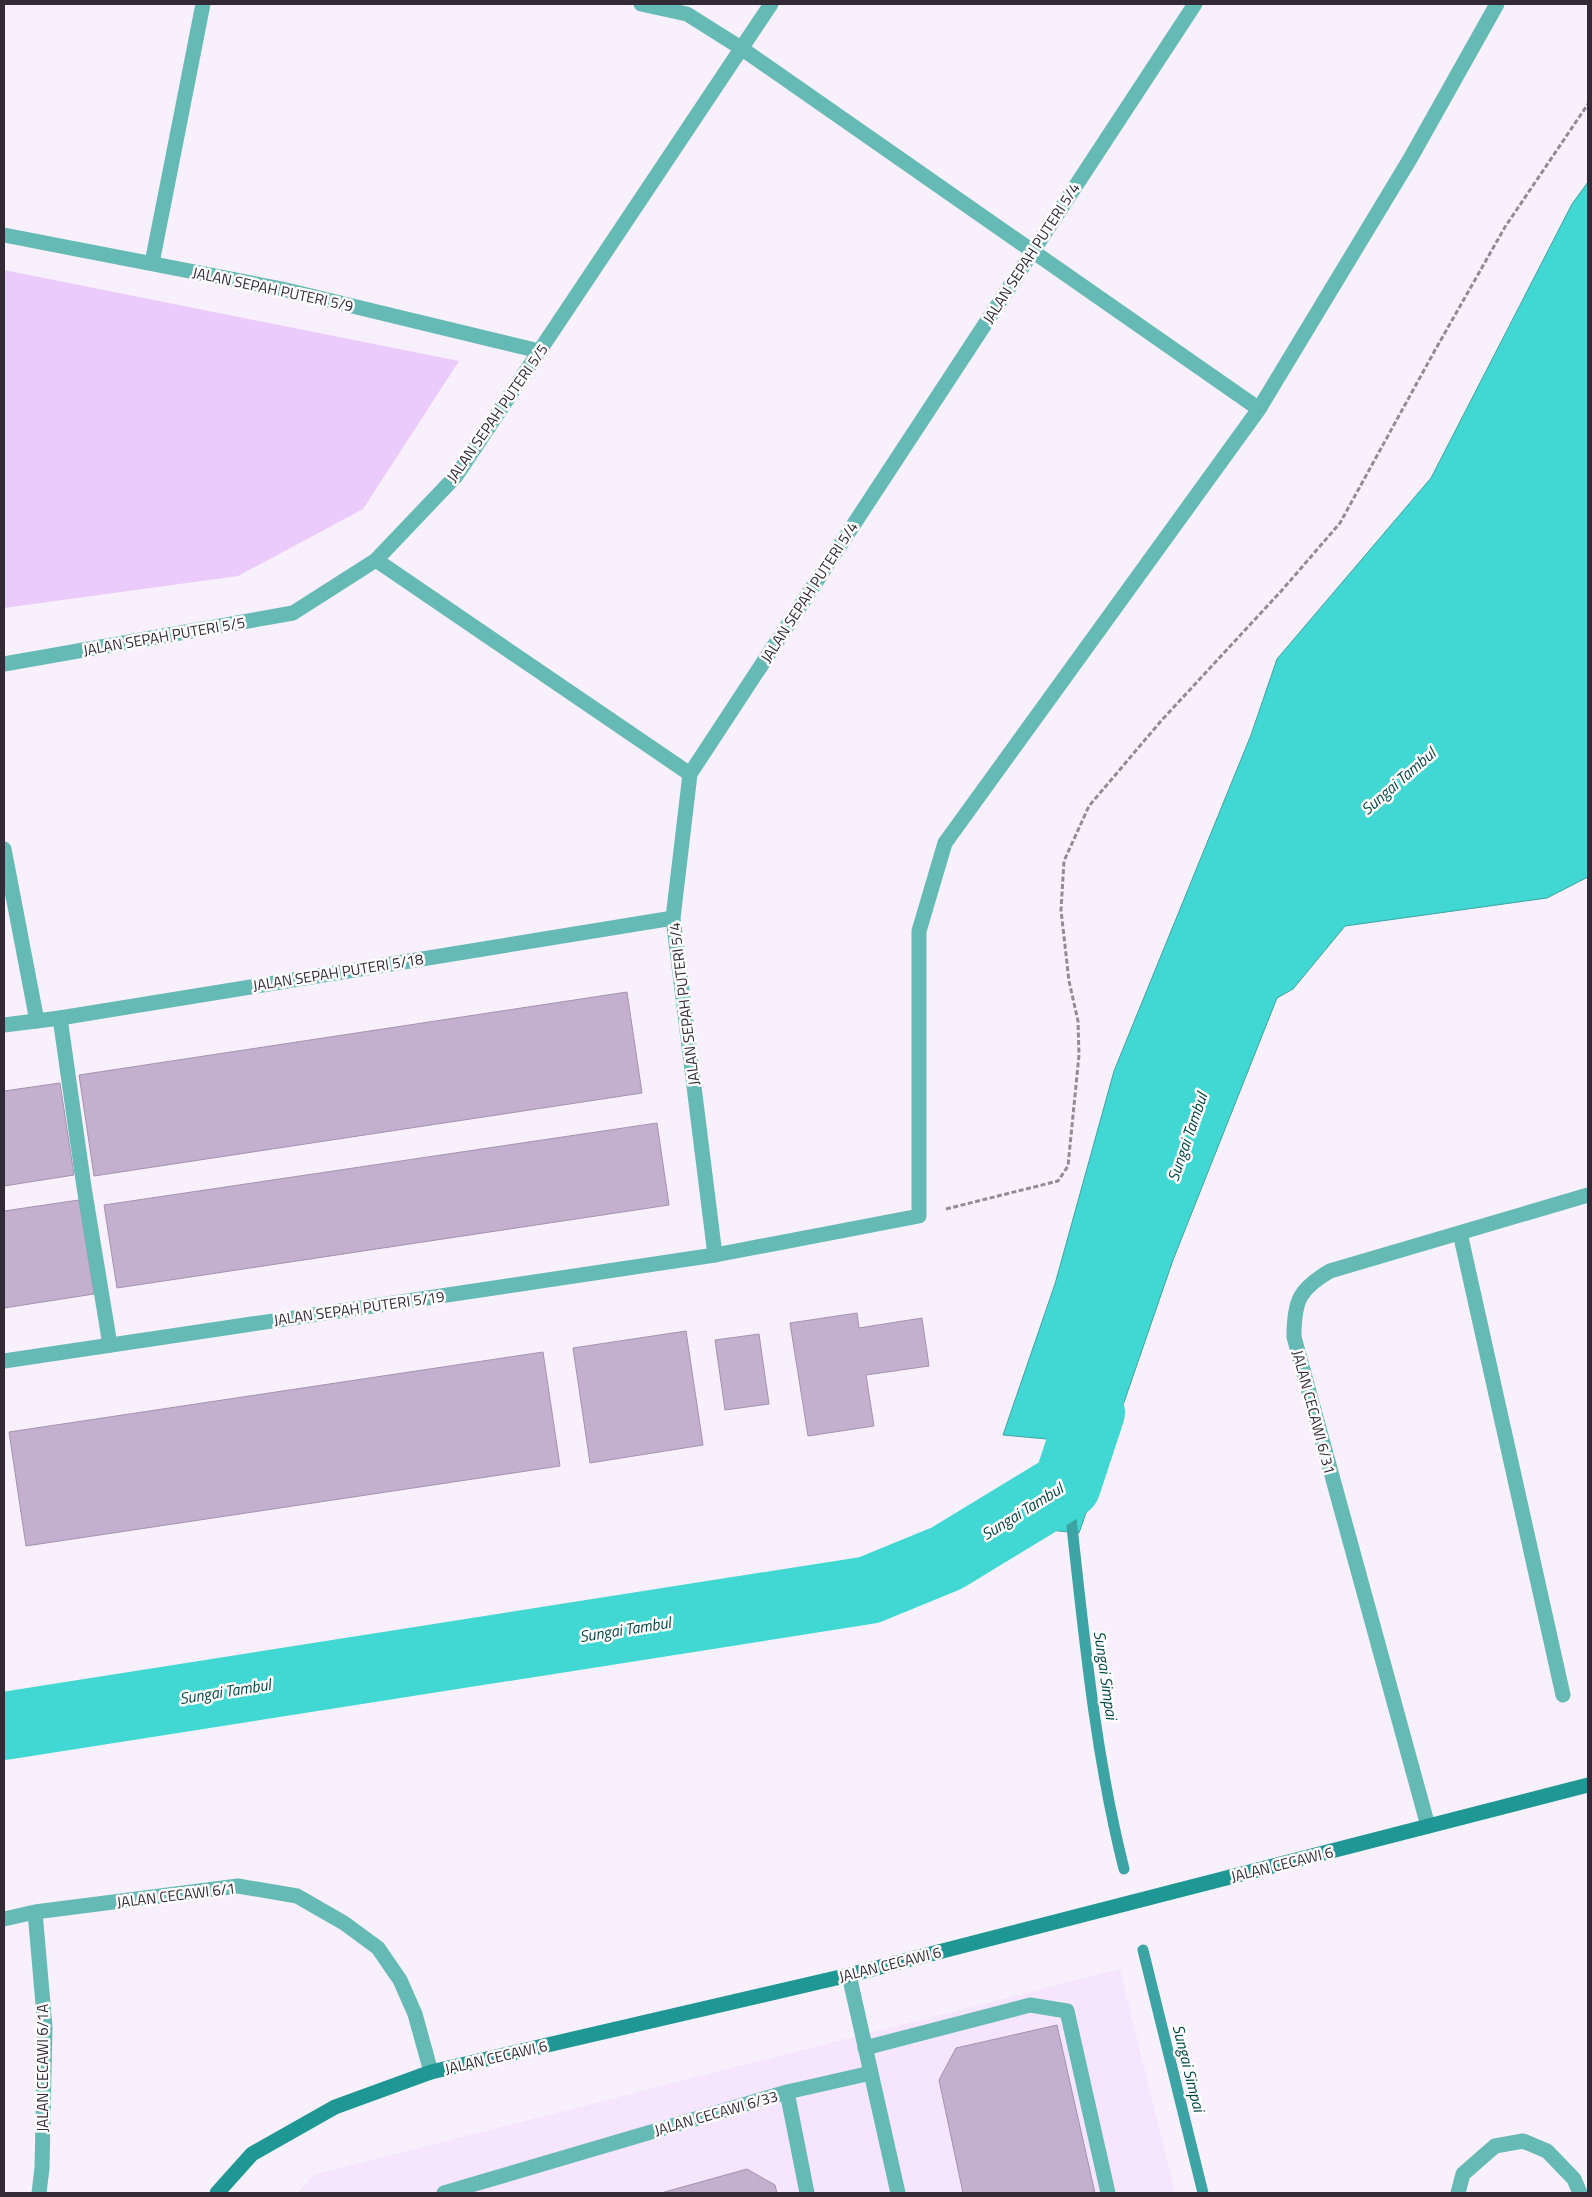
<svg xmlns="http://www.w3.org/2000/svg" width="1592" height="2197" font-family="'Titillium Web',sans-serif">
  <rect width="100%" height="100%" fill="#f8f0fd"/>
  <path fill="#f5e6fe" d="M1120 1969 1175 2193H298L313 2175Z"/>
  <path fill="#eacbfb" d="M4 270 459 361 363 509 238 576 4 608Z"/>
  <path fill="#41d8d3" stroke="#3ca4a4" d="M1588 182V877L1547 898 1345 926 1293 989 1277 998 1173 1260 1079 1533 1049 1530 1058 1440 1003 1435 1055 1284 1114 1071 1251 735 1277 659 1431 478 1572 204Z"/>
  <g fill="none" stroke-linecap="round" stroke-linejoin="round">
    <path stroke="#3ca4a4" stroke-width="11" d="M1071 1518C1084 1635 1095 1754 1124 1869
      M1143 1950 1203 2193"/>
    <path stroke="#41d8d3" stroke-width="68" d="M4 1726 869 1590 947 1558 1067 1485 1091 1412"/>
  </g>
  <path fill="#c3afce" stroke="#a592b0" d="M627 992 642 1093 94 1176 79 1075Z
    M60 1083 74 1175 4 1186V1091Z
    M657 1123 669 1205 117 1288 104 1205Z
    M79 1200 94 1294 4 1308V1211Z
    M857 1313 859 1328 922 1318 929 1366 866 1375 874 1426 808 1436 790 1323Z
    M686 1331 703 1445 590 1463 573 1348Z
    M759 1334 769 1404 725 1410 715 1340Z
    M543 1352 560 1466 26 1546 9 1432Z
    M1057 2025 1095 2193H963L939 2080 956 2048Z
    M747 2169 775 2185 777 2193H661Z"/>
  <g fill="none" stroke-linecap="round" stroke-linejoin="round">
    <path stroke="#938b97" stroke-width="3" stroke-dasharray="5 2.5" stroke-linecap="butt" d="M946 1209 1058 1181 1068 1166 1079 1055 1078 1021 1069 981 1061 910 1064 861 1089 806 1161 721 1283 589 1340 523 1434 352 1505 227 1588 104"/>
    <path stroke="#66bab6" stroke-width="15" d="M741 48 1259 409
      M152 263 203 4
      M4 849 37 1021
      M60 1018 84 1187 110 1345
      M1460 1233 1563 1695
      M715 1255 919 1216V931L945 843 1259 409 1410 159 1497 4
      M865 2048 1030 2005 1067 2011 1108 2193"/>
    <path stroke="#66bab6" stroke-width="15" d="M641 4 687 14 741 48
      M4 235 282 289 539 351
      M376 560 690 774
      M4 664 293 613 376 560 456 476 771 4
      M4 1025 60 1018 673 918
      M4 1361 715 1255 673 918 690 774 1195 4
      M1428 1826 1294 1337C1294 1301 1299 1289 1330 1271L1588 1195
      M35 1912 45 2027 42 2168 39 2193
      M4 1919 35 1912 238 1886 297 1896 344 1923 378 1948 400 1980 415 2014 431 2072
      M849 1975 898 2193
      M787 2092 807 2193
      M444 2193 787 2092 871 2073
      M1458 2193 1463 2174 1495 2146 1523 2141 1547 2151 1574 2179 1580 2193"/>
    <path stroke="#1f9895" stroke-width="15" d="M217 2193 252 2154 335 2107 431 2072 849 1975 1588 1785"/>
  </g>
  <g text-anchor="middle" dominant-baseline="central" stroke-width="5" stroke-linejoin="round" paint-order="stroke">
    <g font-size="15" fill="#322a36" stroke="#fff">
      <text transform="translate(1031 253) rotate(-57)">JALAN SEPAH PUTERI 5/4</text>
      <text transform="translate(273 289) rotate(12)">JALAN SEPAH PUTERI 5/9</text>
      <text transform="translate(497 413) rotate(-55)">JALAN SEPAH PUTERI 5/5</text>
      <text transform="translate(809 592) rotate(-57)">JALAN SEPAH PUTERI 5/4</text>
      <text transform="translate(164 636) rotate(-10)">JALAN SEPAH PUTERI 5/5</text>
      <text transform="translate(338 972) rotate(-9)">JALAN SEPAH PUTERI 5/18</text>
      <text transform="translate(684 1004) rotate(-97)">JALAN SEPAH PUTERI 5/4</text>
      <text transform="translate(359 1308) rotate(-8)">JALAN SEPAH PUTERI 5/19</text>
      <text transform="translate(1314 1412) rotate(75)">JALAN CECAWI 6/31</text>
      <text transform="translate(1282 1864) rotate(-14)">JALAN CECAWI 6</text>
      <text transform="translate(176 1895) rotate(-7)">JALAN CECAWI 6/1</text>
      <text transform="translate(890 1964) rotate(-14)">JALAN CECAWI 6</text>
      <text transform="translate(496 2057) rotate(-13)">JALAN CECAWI 6</text>
      <text transform="translate(42 2068) rotate(-90)">JALAN CECAWI 6/1A</text>
      <text transform="translate(716 2113) rotate(-16)">JALAN CECAWI 6/33</text>
    </g>
    <g font-size="16" font-style="italic" fill="#004644" stroke="#fff">
      <text transform="translate(1398 781) rotate(-41)">Sungai Tambul</text>
      <text transform="translate(1187 1137) rotate(-71)">Sungai Tambul</text>
      <text transform="translate(1022 1511) rotate(-32)">Sungai Tambul</text>
      <text transform="translate(625 1629) rotate(-9)">Sungai Tambul</text>
      <text transform="translate(1106 1675) rotate(82)">Sungai Simpai</text>
      <text transform="translate(225 1691) rotate(-9)">Sungai Tambul</text>
      <text transform="translate(1189 2068) rotate(76)">Sungai Simpai</text>
    </g>
  </g>
  <rect width="1592" height="2197" fill="none" stroke="#322a36" stroke-width="10"/>
</svg>
